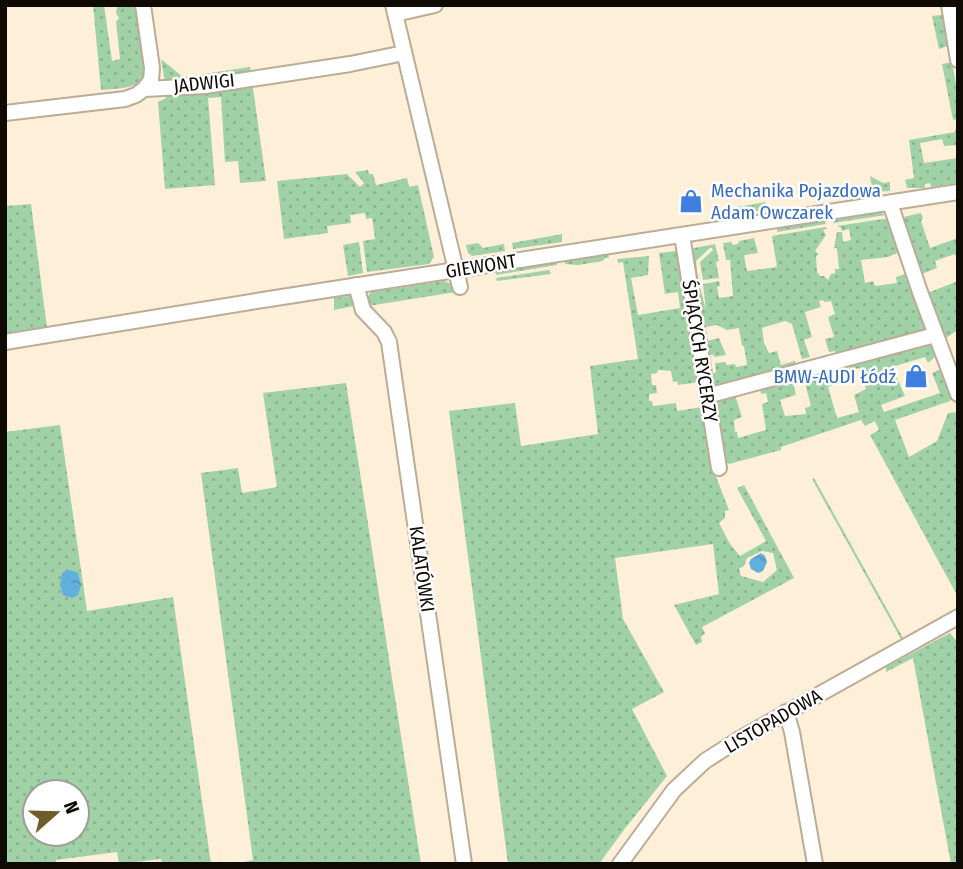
<svg xmlns="http://www.w3.org/2000/svg" width="963" height="869" font-family="'Fira Sans Condensed',sans-serif">
  <defs>
    <pattern id="grass-dots" width="8" height="8" patternUnits="userSpaceOnUse" patternTransform="scale(1.75)"><rect width="8" height="8" fill="#a1d1a6"/><path d="M2 2h.1M6 6h.1" fill="none" stroke="#89b28d" stroke-width="1.8" stroke-linecap="round"/></pattern>
    <pattern id="water-ripples" width="26" height="14" patternUnits="userSpaceOnUse" patternTransform="scale(1.75)"><rect width="26" height="14" fill="#60afdc"/><path d="M2 4q2-2 4 0t4 0M15 11q2-2 4 0t4 0" fill="none" stroke="#5295bb"/></pattern>
  </defs>
  <rect width="100%" height="100%" fill="#feefd8"/>
  <path fill="url(#grass-dots)" fill-rule="evenodd" d="M93 5H104L112 61 120 59 116 22 119 18 116 13 117 7 136 5 146 76C136 90 117 88 101 90Z
    M941 15 945 16 951 45 939 49 932 16Z
    M161 59 183 77 250 67 266 181 240 183 238 161 225 162 221 97 208 98 215 185 165 189 158 102 166 98 167 94Z
    M952 62 958 96V119L953 120 942 64Z
    M955 130H958V145L944 146 942 139 920 143 924 163 958 158V183L931 187 930 183 925 184V188H907L905 180 914 178 909 140 955 132Z
    M368 170 369 174H373L376 185 407 178 409 187 418 185 434 257 429 264 367 272 363 241 375 239 372 218 366 219 365 213 350 215 351 223 327 226 328 233 284 239 277 181 347 174 360 187 364 183 355 172Z
    M870 176 883 183 890 182V191L873 192Z
    M765 202 766 210 739 213 738 207Z
    M31 204 47 328 5 333V206Z
    M875 210 886 215 833 223 834 217Z
    M921 213 923 218 921 221 930 248 958 238V260L955 254 935 261 937 268 919 275 899 218Z
    M824 219 826 224 777 232 778 226Z
    M883 219H889L900 252 888 257 861 260 865 283 873 281 875 286 897 283 896 277 908 273 928 326 926 334 837 357 835 351 829 352 825 339 834 337 828 317 835 314 831 301 824 302 823 300 819 301 821 307 805 312 812 337 804 340 810 357 802 359 792 324 785 321 762 328 764 343 769 353 777 351 781 365 795 361 797 369 716 387 709 375 716 372 715 363 725 362 727 365 735 364 736 367 747 365 744 346H742L739 328 727 330 717 325 700 328 690 251 694 248 715 244 719 261 716 262 719 278 703 280 700 262 713 250 711 247 696 261 698 280 706 310 703 284 719 281 720 286 717 287 719 298 733 296 730 260H726L723 243 731 242 733 245 738 244 739 241 754 238 758 253 744 255 747 271 777 267 772 236 826 227 827 229 823 230 826 235 815 251 819 254 816 256 817 272 820 276H824L828 280 831 274 835 273V269H839L837 248H834L837 232H842L843 242 851 240 849 229 842 231 841 228 837 226Z
    M562 234V242L513 249 512 243Z
    M359 242 363 273 348 276 343 245Z
    M478 243 483 248 504 244 505 251 472 256 468 253 466 245Z
    M676 251 680 253 699 382 678 385 677 381 673 382 671 371 658 370 657 373 651 374 652 385H656L657 393 649 394V401H652L653 406 676 403 677 411 702 407 713 469 729 510 725 511V518L719 523 730 544 740 556 766 541 737 488 744 485 794 578 702 627 705 633 701 637 702 642 696 645 674 605 719 594 713 544 615 558 623 619 664 692 632 709 667 776 623 831 599 864H508L449 411 515 403 521 446 598 434 590 366 638 359 623 262 618 263 617 259 649 256 648 275 631 278 638 315 680 308 678 292 665 294 659 253ZM762 551 773 553 777 570 763 582 741 576 739 569 744 566 747 558Z
    M607 252 609 258H605L603 261 578 265 565 264 566 258Z
    M555 260 557 265 496 275 497 269Z
    M549 270 551 274 497 281 496 278Z
    M444 281 454 285 456 292 368 306 367 298 371 292Z
    M958 281V330L943 340 925 294Z
    M350 296 354 306 334 310V298Z
    M719 338 726 355 714 357V355L706 354 703 342Z
    M932 343 937 355 928 363 925 357 892 367 905 396 881 405 884 412 940 393 932 373 938 370 944 372 953 398 950 401 895 420 909 457 937 441 948 413 958 412V597L870 435 879 430 875 421 865 426 861 420 781 447V450L729 464 728 463 722 464 714 408 722 398 735 395 742 417 734 420 735 432H737L738 438 766 430 762 404 768 402 766 393 761 394 760 388 792 379 796 395 780 400 785 416 806 414 805 408 811 406 805 383 810 381 809 375 834 364 836 384 828 387 837 418 859 412 854 395 866 389 859 368 849 371 850 362Z
    M346 383 421 864H234L253 860 201 473 238 468 242 493 277 487 263 393Z
    M60 425 87 611 173 597 211 864H162L161 859 119 864 117 852 56 860V864H5V432ZM35 792H77V834H35Z
    M814 478 903 638 925 626 926 629 903 641 901 639 812 479Z
    M950 633 958 643V864H951L913 658 886 672V667Z"/>
  <path fill="url(#water-ripples)" d="M761 553 765 556 767 562 763 571 758 573 751 569 749 563 751 559Z
    M70 570 78 573 81 585 78 595 72 598 63 595 60 585 62 573Z"/>
  <g fill="none" stroke-linecap="round" stroke-linejoin="round">
    <g stroke="#baac96" stroke-width="18">
      <path id="minor" d="M143 5 152 68 151 80 144 89
        M393 5 460 287
        M949 5 958 60
        M395 14 435 5
        M5 113 125 99 136 95 144 89 205 86 350 64 404 53
        M890 203 920 292 958 394
        M682 235 719 468
        M356 285 363 310 384 332 389 342 464 864
        M5 342 269 299 958 192
        M707 396 935 335
        M786 712 792 732 815 864
        M620 864 674 790 705 761 741 738 958 617"/>
    </g>
    <use href="#minor" stroke="#fff" stroke-width="14"/>
  </g>
  <defs>
    <g id="shop-bare" transform="scale(1.89)"><path d="M-5-2.5h2.3a2.7 3.5 0 0 1 5.4 0H5L5.5 6h-11ZM-1.5-2.5h3a1.5 2.3 0 0 0-3 0Z" fill="#3f7fe0" stroke="#fff" stroke-width="2.5" paint-order="stroke"/></g>
  </defs>
  <g fill-rule="evenodd">
    <use href="#shop-bare" x="691" y="201"/>
    <use href="#shop-bare" x="916" y="376"/>
  </g>
  <g text-anchor="middle" dominant-baseline="central" stroke-width="5" stroke-linejoin="round" paint-order="stroke">
    <g font-size="19" fill="#0f0b04" stroke="#fff">
      <text transform="translate(204 83) rotate(-6)">JADWIGI</text>
      <text transform="translate(481 266) rotate(-9)">GIEWONT</text>
      <text transform="translate(700 351) rotate(81)">ŚPIĄCYCH RYCERZY</text>
      <text transform="translate(422 569) rotate(82)">KALATÓWKI</text>
      <text transform="translate(773 721) rotate(-30)">LISTOPADOWA</text>
    </g>
    <g font-size="19" fill="#366cbe" stroke="#fff" text-anchor="start">
      <text x="711" y="190">Mechanika Pojazdowa<tspan x="711" dy="22">Adam Owczarek</tspan></text>
      <text x="896" y="376" text-anchor="end">BMW-AUDI Łódź</text>
    </g>
  </g>
  <rect width="963" height="869" fill="none" stroke="#0f0b04" stroke-width="14"/>
  <g transform="translate(56 813) rotate(70)"><circle r="33" fill="#ffffff" stroke="#9f9d9b" stroke-width="2"/>
  <path d="M0-5L12 26L0 18L-12 26Z" fill="#705c2b"/>
  <text y="-10" font-size="19" font-weight="bold" text-anchor="middle" fill="#0f0b04">N</text>
  </g>
</svg>
